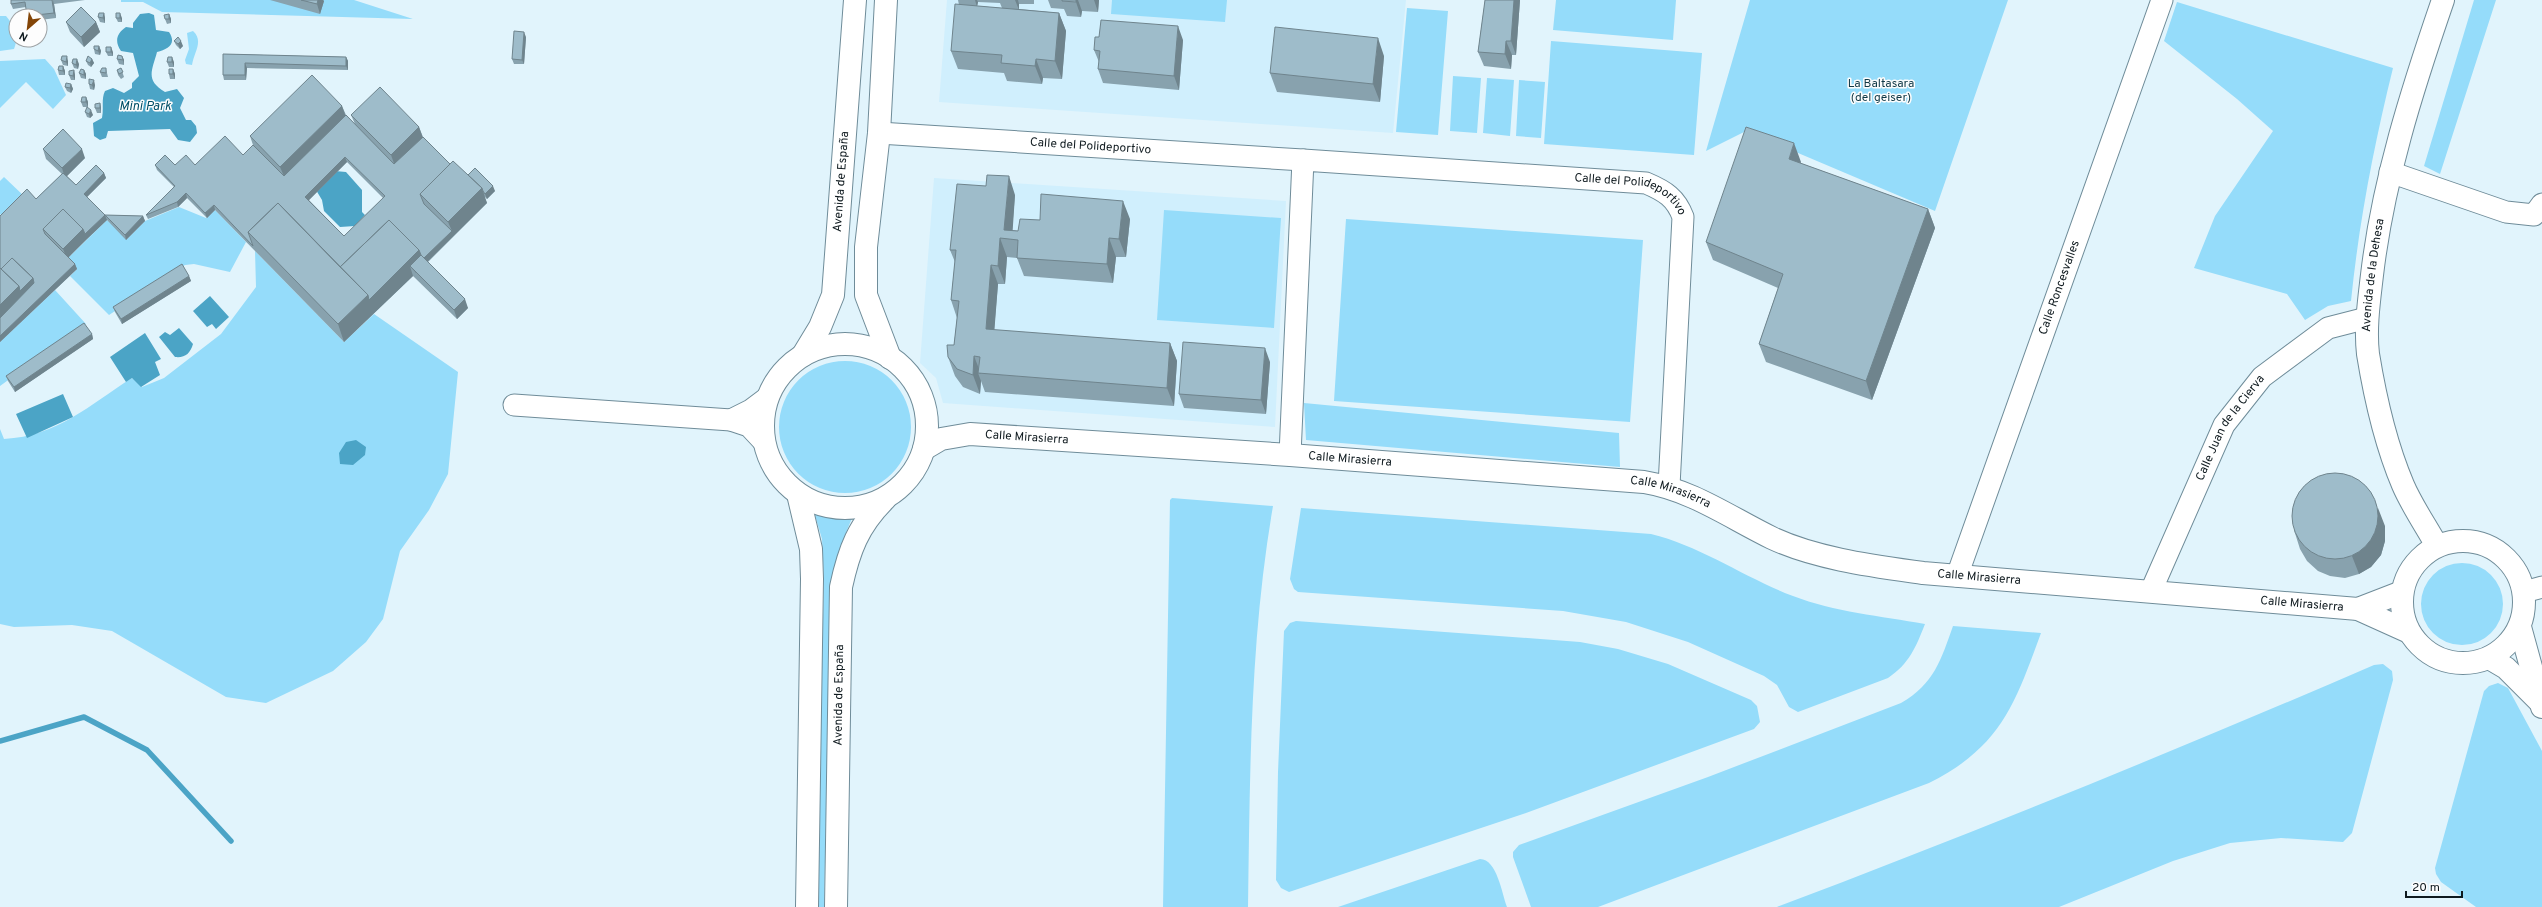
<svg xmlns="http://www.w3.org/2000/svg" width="2542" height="907" font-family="Overpass,sans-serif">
  <rect width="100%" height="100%" fill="#e1f4fc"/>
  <path fill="#d0effd" d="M947 0H1406L1393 133 939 102Z
    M934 178 1286 201 1275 427 943 403 936 378 920 363Z"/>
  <path fill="#95dcfa" d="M121 0H354L413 19 162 12 143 2H121Z
    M1112 0H1227L1225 22 1111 14Z
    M1556 0H1676L1673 40 1553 30Z
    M1750 0H2008L1935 211 1746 131 1706 151Z
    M2474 0H2496L2440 174 2424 166Z
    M2177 2 2393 68C2374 145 2359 222 2351 301L2328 306 2305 320 2287 294 2194 268 2215 216 2273 131 2237 99 2164 41Z
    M1407 8 1448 11 1438 135 1396 132Z
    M0 16H6C16 28 19 36 14 49L0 51Z
    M193 31C204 41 194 52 192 65L186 64 185 60 189 49 187 33Z
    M1551 41 1702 53 1694 155 1544 144Z
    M45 59 54 69 66 95 53 109 26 82 0 108V61Z
    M1453 76 1481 78 1477 133 1450 131Z
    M1487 78 1514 80 1510 136 1483 133Z
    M1519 80 1545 82 1541 138 1516 136Z
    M4 177 25 197 4 218 0 214V181Z
    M179 207 206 218 215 210 246 242 230 272 194 264 185 265 109 315 70 276 77 269 67 259 107 220 127 239 145 221Z
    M1164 210 1281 218 1274 328 1157 320Z
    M1346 219 1643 240 1630 422 1334 401Z
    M255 251 344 342 374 314 458 372 448 474 429 510 400 551 383 619 366 642 333 671 266 703 226 697 112 631 72 625 14 627 0 624V429L4 439C58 436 89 405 132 378L142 387 164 378 221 334 256 287Z
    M55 290 86 324 0 386V342Z
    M779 427a66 66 0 1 1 132 0a66 66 0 1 1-132 0Z
    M1304 403 1619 433 1620 467 1306 440Z
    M1172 498 1273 506C1250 639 1250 772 1248 907H1163L1170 500Z
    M1301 508 1651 534C1701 546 1745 578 1793 596 1834 612 1881 616 1925 624 1916 647 1909 664 1888 678L1798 712 1789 707 1777 685 1764 676 1688 642 1626 622 1563 611 1298 592 1294 589 1290 579Z
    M814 512 833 517 852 518 843 540 831 583 824 907H815L824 582 822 539Z
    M2421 604a41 41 0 1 1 82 0a41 41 0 1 1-82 0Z
    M1296 621 1580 642 1618 649 1668 664 1751 700 1757 706 1760 722 1754 729 1526 813 1289 892 1281 888 1276 880 1278 772 1284 631 1290 623Z
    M1953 626 2041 633C2015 704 2001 747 1929 783L1598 907H1531L1513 857V852L1519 845 1708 777 1901 703C1934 684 1941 660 1953 626Z
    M2383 664 2392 671 2393 680 2352 833 2343 842 2281 838 2230 843 2173 861 2059 907H1777C1978 831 2177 750 2374 665Z
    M2498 683 2508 688 2542 751V907H2476L2441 882 2436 874 2435 868 2484 691 2489 686Z
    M1480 859C1497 859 1502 894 1507 907H1338Z"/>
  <path fill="#4ba4c6" d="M149 13 154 15 156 30 169 32C177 44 168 49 157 52 152 71 145 80 165 92L177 89 184 98 180 108 186 120H191L196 126 197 133 190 142 178 140 170 129 108 131 106 138 100 140 94 136 93 123 102 118C104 108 101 99 105 91L113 88 124 93 132 88V83L139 76 133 53 121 51C114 41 117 33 126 27L133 28V23L140 14Z
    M335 171 346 172 362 190V212L365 215 355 226 340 227 324 211 322 200 316 190Z
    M210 296 229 317 216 329 212 324 207 327 193 311Z
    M179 328 193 344C190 354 185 358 175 357L159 337 165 332 170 335Z
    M145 333 161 359 155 362 160 375 141 387 132 378 126 382 110 357Z
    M63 394 73 417 27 438 16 414Z
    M356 440 366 447 365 455 353 465 340 464 339 453 346 442Z"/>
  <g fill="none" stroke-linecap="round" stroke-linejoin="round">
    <path stroke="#4ba4c6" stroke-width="5.5" d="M0 741 84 717 147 750 231 841"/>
    <g stroke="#6f8c99" stroke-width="23">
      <g id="street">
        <path id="s1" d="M879 133 1303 160"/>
        <path d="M2390 172 2506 212 2534 215 2542 204"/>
        <path d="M514 405 731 420 749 426 763 441"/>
        <path d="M731 420 751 410 767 398"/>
        <path id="s2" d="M1290 455 1303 160 1646 183C1665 191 1676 198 1683 217L1669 486"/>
        <path id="s3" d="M1957 576 2162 0"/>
        <path id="s4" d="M2151 591 2224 425 2262 377 2328 328 2367 318"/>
        <path d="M2524 592 2542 587"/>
      </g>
    </g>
    <g stroke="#6f8c99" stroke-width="24">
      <g id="secondary">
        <path d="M886 0 879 133 866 247V295L890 358"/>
        <circle cx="845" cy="426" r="82"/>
        <path id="s5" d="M803 355 820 327 833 295 855 0"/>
        <path id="s6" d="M924 449 941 439 970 434 1290 455 1644 482C1692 490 1729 517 1772 538 1817 559 1874 566 1923 573L2358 609 2409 632"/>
        <path d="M798 494 811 549 812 579 807 907"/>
        <circle cx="2463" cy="602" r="61"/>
        <path id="s7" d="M2437 546C2426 526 2412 506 2403 485 2386 445 2375 397 2368 354 2365 328 2369 301 2372 275 2383 181 2412 90 2443 0"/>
        <path d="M2358 609 2402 592"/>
        <path d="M2520 627 2542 707"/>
        <path d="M2489 658 2506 668 2538 700"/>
        <path id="s8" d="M836 907 841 587C849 550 858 526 885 499"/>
      </g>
    </g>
    <use href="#street" stroke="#fff" stroke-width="21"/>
    <use href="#secondary" stroke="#fff" stroke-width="22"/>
  </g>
  <path fill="#88a2ae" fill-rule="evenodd" d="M11 0H85L54 4 56 18 40 20V16H27L26 7 13 9 11 4Z
    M270 0H323L324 1 320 14Z
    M958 0H1034V4H1019V9L1059 13 1066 31 1062 79 1043 78 1042 84 1007 81 1004 73 958 69 951 51 959 5ZM978 2 1000 3 1002 8 977 6Z
    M1048 0H1099L1098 12 1082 11 1081 17 1067 16 1064 9 1051 8Z
    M1485 0H1520L1516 55H1512L1511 69 1484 66 1478 52Z
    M104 13 105 18V23L100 22 98 17Z
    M169 14 171 19V23L167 24 165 19Z
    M116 18H122V22H118Z
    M66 22H96L100 32 84 47 70 32Z
    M526 37 524 64H514L512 59Z
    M1183 40 1179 90 1103 83 1098 69 1099 62 1094 50Z
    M174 41 183 46 180 49 176 45Z
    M99 46 101 51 100 55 95 54 94 49Z
    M106 52H113V56H108Z
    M223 54 346 57 348 61V70L247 68 246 80H224L223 75Z
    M122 56 124 60V65L119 64 117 59Z
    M1384 56 1380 102 1277 92 1270 73Z
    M92 59 94 63 91 67 88 65 86 61Z
    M61 60 68 61V66L63 65Z
    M167 62H174V67H169Z
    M72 63 79 64 78 69 74 68Z
    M63 66 65 71V75H59L58 70Z
    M106 68 107 73 108 77H102L100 72Z
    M121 68 124 77 121 79 118 75 117 70Z
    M173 69 175 74V79H170L169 74Z
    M74 70 75 75V80H71L69 75Z
    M84 70 86 74V79L81 78 79 73Z
    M71 84 73 89 71 93 67 91 65 87Z
    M89 84 95 85 94 90 90 89Z
    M86 97 88 102V107H83L81 102Z
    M100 103 101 108V113H97L95 108Z
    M342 106 346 115 355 124 351 115 419 127 423 137 450 164 468 175 495 191 487 199 484 196 487 203 428 262 468 308 457 319 413 276 344 342 215 210 207 218 187 198 178 207 148 219 146 215 174 187 157 170 155 165H195L243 155 253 145 250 136ZM347 162 383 198 344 236 309 200Z
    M85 112 93 115 90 118 87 117Z
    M43 149 85 158 67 176 76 185 104 173 106 178 87 197 105 215 143 216 145 221 126 240 107 220 68 257 75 264 77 269 0 342V216L36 199 62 174 46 159Z
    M1801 162 1800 163 1928 209 1935 228 1872 400 1766 362 1759 344 1778 288 1713 260 1706 242Z
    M1015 195 1012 230 1018 231 1040 220 1130 219 1126 257H1116L1113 283 1024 276 1017 258 1007 257 1005 284H998L994 330 1170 343 1177 361 1174 406 985 392 981 381 980 394 963 387 955 376 948 357 954 345 957 318 951 300 955 262 950 250Z
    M189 276 191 281 122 324 115 312 113 307Z
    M92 334 93 339 15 392 8 381 6 376Z
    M1270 362 1266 414 1184 408 1179 394Z
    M2385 526V541L2381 555 2371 567 2359 574 2345 578 2330 576 2318 571 2307 561 2300 549 2294 530Z"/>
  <path fill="#6f848d" d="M53 0 54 4 56 18 54 13Z
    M318 0H323L324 1 320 14 317 4Z
    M975 0H977L978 2 977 7Z
    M1015 0H1018L1019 4V10Z
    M1076 0H1078L1082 11 1081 17 1076 2Z
    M1094 0H1099L1098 12Z
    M1514 0H1520L1516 55 1511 41Z
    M104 13 105 18V23L103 18Z
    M120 13 122 18V22L120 18Z
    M1059 13 1066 31 1062 79 1055 61Z
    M169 14 171 19V23L169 19Z
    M96 22 100 32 84 47 81 37Z
    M1178 26 1183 40 1179 90 1174 76Z
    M524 32 526 37 524 64 522 60Z
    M1378 38 1384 56 1380 102 1373 84Z
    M181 41 183 46 180 49 178 44Z
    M1506 41 1512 55 1511 69 1505 54Z
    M99 46 101 51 100 55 98 51Z
    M111 47 113 52V56L111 52Z
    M67 56 68 61V66L66 62Z
    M122 56 124 60V65L123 60Z
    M172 57 174 62V67L172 62Z
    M346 57 348 61V70L346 66Z
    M77 59 79 64 78 69 76 65Z
    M92 59 94 63 91 67 90 63Z
    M1036 59 1043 78 1042 84 1035 66Z
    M245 63 247 68 246 80 245 75Z
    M63 66 65 71V75L63 71Z
    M173 69 175 74V79L173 74Z
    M74 70 75 75V80L73 76Z
    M84 70 86 74V79L84 75Z
    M94 80 95 85 94 90 92 85Z
    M71 84 73 89 71 93 70 88Z
    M86 97 88 102V107L86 102Z
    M100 103 101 108V113L100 108Z
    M342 106 347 120 286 181 280 167Z
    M91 110 93 115 90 118 89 114Z
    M419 127 424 141 396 169 391 155Z
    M1794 143 1801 162 1796 178 1789 159Z
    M82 149 85 158 65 178 62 168Z
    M345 157 347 162 307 202 305 197Z
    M104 173 106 178 86 198 84 194Z
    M1009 176 1015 195 1012 240 1004 230Z
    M493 186 495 191 487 199 485 194Z
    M482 188 487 203 416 273 410 266 413 276 344 342 338 324 368 295 419 250 452 231 448 222Z
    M186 193 187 198 178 207 177 202Z
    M1123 201 1130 219 1126 257 1119 239Z
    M214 205 215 210 207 218 205 213Z
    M1928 209 1935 228 1872 400 1866 381Z
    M105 215 107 220 87 239 85 234Z
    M143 216 145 221 126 240 125 235Z
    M83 229 87 239 67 259 63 249Z
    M1000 238 1007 257 1005 284 998 266Z
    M1109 238 1116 257 1113 283 1107 264Z
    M75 264 77 269 0 342V336Z
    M991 265 998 284 993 348 986 329Z
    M189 276 191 281 122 324 121 319Z
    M33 278 36 288 0 324V305L19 286Z
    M465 299 468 308 457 319 454 310Z
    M92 334 93 339 15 392 14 387Z
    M1170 343 1177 361 1174 406 1167 388Z
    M1265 348 1270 362 1266 414 1261 400Z
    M974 356 981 374 978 373 981 381 980 394 973 375Z
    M2378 508 2385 526V541L2381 555 2371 567 2359 574 2352 556Z"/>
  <path fill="#9ebcca" stroke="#6f848d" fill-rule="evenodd" d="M11 0H52L54 13 27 16 25 2 11 4Z
    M301 0H318L317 4Z
    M1062 0H1076V2L1062 1Z
    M1485 0H1514L1511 41H1506L1505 54 1478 52Z
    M955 4 1059 13 1055 61 1036 59 1035 66 1001 63 1002 55 951 51Z
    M81 7 96 22 81 37 66 22Z
    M99 13H104L103 18 98 17Z
    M116 13H120V18H116Z
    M169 14V19H165L164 15Z
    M1101 20 1178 26 1174 76 1098 69 1100 51 1094 50 1095 37H1099Z
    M1275 27 1378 38 1373 84 1270 73Z
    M514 31 524 32 522 60 512 59Z
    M178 37 181 41 178 44 174 41Z
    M94 46H99L98 51 94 49Z
    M106 47H111V52H106Z
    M223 54 346 57V66L245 63V75H223Z
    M118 55 122 56 123 60 117 59Z
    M62 56H67L66 62 61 60Z
    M88 56 92 59 90 63 86 61Z
    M168 57H172V62H167Z
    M73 59H77L76 65 72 63Z
    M59 66H63V71L58 70Z
    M102 68H106V73L100 72Z
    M121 68 123 72 119 74 117 70Z
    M81 69 84 70V75L79 73Z
    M169 69H173V74H169Z
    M74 70 73 76 69 75V71Z
    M312 75 342 106 280 167 250 136Z
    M89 79 94 80 92 85 89 84Z
    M66 83 71 84 70 88 65 87Z
    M380 87 419 127 391 155 351 115Z
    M82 97H86V102H81Z
    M100 103V108H95V104Z
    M87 107 91 110 89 114 85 112Z
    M346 115 394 164 423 137 450 164 420 194 424 204 452 231 424 258 421 255 419 250 389 220 340 267 278 203 248 232 253 246 214 205 205 213 186 193 177 202 146 215 175 186 155 165 165 155 175 165 186 155 195 165 225 136 243 155 253 145 284 176ZM345 157 385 196 344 236 305 197Z
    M1746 127 1794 143 1789 159 1928 209 1866 381 1759 344 1783 274 1706 242Z
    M63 129 82 149 62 168 43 149Z
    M453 161 482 188 448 222 420 194Z
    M96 165 104 173 84 194 105 215 85 234 83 229 63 209 43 229 45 234 75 264 0 336V318L34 283 33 278 12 258 1 269 0 268V216L27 189 36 199 63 173 76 185Z
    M475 168 493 186 485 194 483 191 482 188 468 175Z
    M987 175 1009 176 1004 230 1018 231 1020 219 1040 220 1041 194 1123 201 1119 239 1109 238 1107 264 1017 258 1018 240 1000 238 998 266 991 265 986 329 1170 343 1167 388 978 373 980 357 974 356 973 375 957 369 948 357 947 345H954L959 301 951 300 956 250H950L957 184 986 186Z
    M278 203 368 295 338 324 248 232Z
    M63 209 83 229 63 249 43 229Z
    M105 215 143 216 125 235Z
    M389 220 419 250 369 300 368 295 340 267Z
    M421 255 465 299 454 310 410 266Z
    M12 258 33 278 20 291 19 286 1 269Z
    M182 264 189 276 121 319 113 307Z
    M0 268 19 286 0 305Z
    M84 323 92 334 14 387 6 376Z
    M1183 342 1265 348 1261 400 1179 394Z
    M2292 516a43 43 0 1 1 86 0a43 43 0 1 1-86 0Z"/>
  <g text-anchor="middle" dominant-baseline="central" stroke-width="3" stroke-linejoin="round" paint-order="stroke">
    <g font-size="12" fill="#103947" stroke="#fdfdfd">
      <text x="1881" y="84">La Baltasara<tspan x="1881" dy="14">(del geiser)</tspan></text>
    </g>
    <g font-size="12" fill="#0f1a1f" stroke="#fdfdfd">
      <text stroke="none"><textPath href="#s1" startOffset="212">Calle del Polideportivo</textPath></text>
      <text stroke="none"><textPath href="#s5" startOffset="181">Avenida de España</textPath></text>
      <text stroke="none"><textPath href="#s2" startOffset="628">Calle del Polideportivo</textPath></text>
      <text stroke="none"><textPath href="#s7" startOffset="285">Avenida de la Dehesa</textPath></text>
      <text stroke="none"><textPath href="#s3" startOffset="306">Calle Roncesvalles</textPath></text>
      <text stroke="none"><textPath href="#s4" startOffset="182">Calle Juan de la Cierva</textPath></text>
      <text stroke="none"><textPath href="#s6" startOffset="106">Calle Mirasierra</textPath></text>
      <text stroke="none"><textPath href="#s6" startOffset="430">Calle Mirasierra</textPath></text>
      <text stroke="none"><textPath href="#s6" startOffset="753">Calle Mirasierra</textPath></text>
      <text stroke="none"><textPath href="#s6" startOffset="1077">Calle Mirasierra</textPath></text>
      <text stroke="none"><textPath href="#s6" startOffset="1401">Calle Mirasierra</textPath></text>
      <text stroke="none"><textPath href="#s8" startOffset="212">Avenida de España</textPath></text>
    </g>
    <g font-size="13" font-style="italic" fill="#004e66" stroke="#fdfdfd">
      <text x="145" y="107">Mini Park</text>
    </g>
  </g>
  <g transform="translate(28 28) rotate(208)"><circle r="19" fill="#fdfdfd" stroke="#9ea2a4"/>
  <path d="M0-3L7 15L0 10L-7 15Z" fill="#834507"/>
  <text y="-6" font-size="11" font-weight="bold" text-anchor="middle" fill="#0f1a1f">N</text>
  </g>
  <path d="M2406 891v6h56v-6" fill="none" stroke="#0f1a1f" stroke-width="2"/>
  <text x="2412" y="891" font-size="12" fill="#0f1a1f" stroke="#fdfdfd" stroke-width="3" paint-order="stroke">20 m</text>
</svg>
